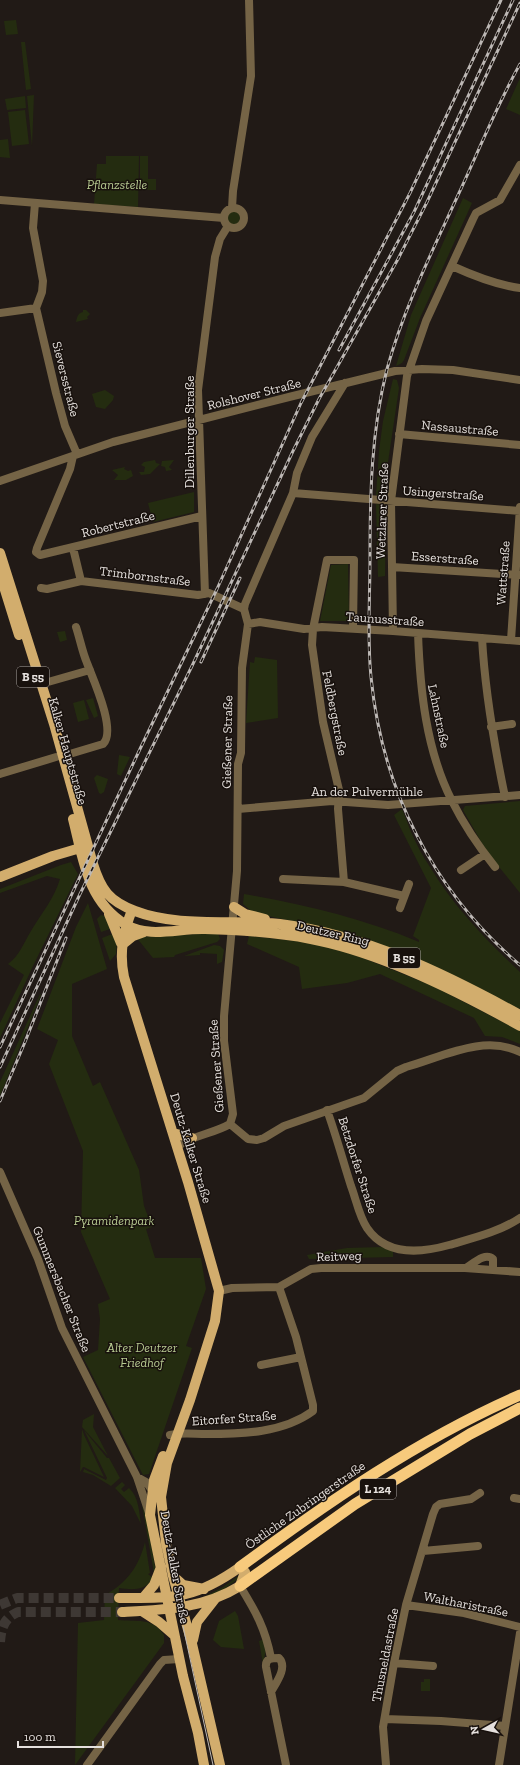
<svg xmlns="http://www.w3.org/2000/svg" width="520" height="1765" font-family="'Zilla Slab',serif">
  <rect width="100%" height="100%" fill="#211a16"/>
  <path fill="#242c10" d="M16 20 18 34 6 35 4 21Z
    M21 42H25L31 89 26 90Z
    M520 78V115L506 109Z
    M34 95 32 146 27 96Z
    M25 96 26 108 7 110 5 99Z
    M25 110 29 144 12 146 8 112Z
    M8 139 10 158 0 157V140Z
    M106 156H139L138 207 94 204 97 164H106Z
    M140 156H148V179H156V190H140Z
    M463 198 472 203 420 318 404 360 402 363 396 366 411 315Z
    M226 218a7 7 0 1 1 14 0a7 7 0 1 1-14 0Z
    M83 310H86L90 314 87 317 88 319 76 322C77 317 78 313 83 312Z
    M393 379 397 380 399 388 383 496 376 495 379 451 383 421Z
    M105 390 114 396 113 400 105 409 96 407 92 394Z
    M155 460 156 463 160 464 150 474 141 475 139 472H144L145 467 141 465 144 462Z
    M174 460 169 467 172 470 166 471 165 467 161 466 162 461Z
    M125 467 124 469 128 471 131 470 133 476 126 480H114L118 475 112 470Z
    M194 492V512L153 522 148 503Z
    M376 504 384 505 386 510 385 576 378 577Z
    M348 564 349 621H320L331 565Z
    M65 631 67 640 60 642 57 632Z
    M255 657 277 660 278 718 246 723 250 662 254 663Z
    M93 698 98 716 94 718 86 700Z
    M84 700 89 719 78 722 73 703Z
    M119 755 130 757 121 776 117 774Z
    M97 775 108 779 104 792 101 794 99 793 94 778Z
    M520 801V893L487 852 463 810 465 806Z
    M402 809C406 817 408 826 412 834 417 845 423 857 430 867 454 907 486 940 520 972V1009L320 927 249 912V909L243 904 244 894C305 905 362 918 419 942V940L413 936 431 888 394 815Z
    M71 862 78 874 32 968 0 1038V1023L24 975 8 964C20 955 23 944 31 931 41 914 54 899 60 879L47 876 0 893V889L61 865Z
    M88 903 107 969 72 984V1036L93 1086 100 1082 139 1170 144 1206 152 1227 146 1229 155 1258H201L206 1289 186 1346 192 1348 149 1474 143 1475 83 1357 98 1350 100 1319 98 1304 110 1299 81 1232 83 1151 49 1064 58 1040 37 1029 76 927Z
    M101 915 105 916 113 928 101 932 97 919Z
    M115 933 117 942 116 954 110 961 102 938Z
    M218 933 220 939 217 942 175 955 174 957 153 958 136 937Z
    M249 936 315 943 348 952 433 986 520 1031V1044L502 1037 485 1036 474 1018 380 974 347 983 302 989 299 967 247 944Z
    M214 945 220 946 224 950 222 962 217 964V954L200 953V955L184 956Z
    M40 994 41 995 0 1096V1082Z
    M383 1247 393 1251V1257L309 1259 307 1255 347 1248Z
    M94 1414 93 1427 108 1456 82 1427 83 1420Z
    M82 1429 84 1435 104 1477 84 1467H83L80 1472Z
    M84 1430 107 1458H109L120 1478 111 1486 93 1475 83 1472 84 1469 106 1480 107 1478Z
    M122 1482 125 1485 121 1489 124 1492 129 1488C139 1497 139 1512 141 1524L132 1506 115 1488Z
    M142 1505 145 1512 156 1571 154 1573Z
    M145 1542 150 1573 148 1574 153 1578C145 1591 132 1590 119 1588L118 1620C136 1622 153 1617 164 1635V1643L75 1765 78 1623 104 1620 105 1595C127 1583 139 1566 145 1542Z
    M241 1574 242 1576 219 1593 198 1600 223 1587Z
    M235 1611 238 1616 244 1649 221 1647 213 1640 219 1621Z
    M265 1639 266 1649 263 1664 259 1641Z
    M424 1679H430V1691H421V1682H424Z"/>
  <g fill="none" stroke-linecap="round" stroke-linejoin="round">
    <path stroke="#3e3834" stroke-width="10" stroke-dasharray="10 5" stroke-linecap="butt" d="M0 1605 17 1598H119
      M0 1642C1 1628 4 1618 18 1612H122"/>
    <path stroke="#756446" stroke-width="8" d="M0 200 224 218
      M35 203 33 228 43 281 42 292 36 308 56 393 65 426 77 454
      M232 208 233 191 251 76 249 0
      M224 218a10 10 0 1 1 20 0a10 10 0 1 1-20 0Z
      M452 266C474 276 496 285 520 288
      M0 313 36 308
      M399 434 520 445
      M73 456 70 469 37 548 36 552 40 555 202 516
      M0 481 113 442 289 397 395 371 422 369 453 370 520 380
      M293 493 520 511
      M73 548 81 581
      M392 567 519 575
      M41 588 47 589 81 581 198 595 209 593 244 609
      M205 594 198 390 215 257 220 239 228 226
      M248 624 260 622 304 629 322 627 393 631 520 641
      M393 631 391 501 407 376 426 321 473 219 476 213 500 200 520 165
      M418 633C420 690 426 750 452 801 464 825 479 847 495 867
      M482 638C485 692 494 744 505 797
      M511 640 520 507
      M41 684 90 670
      M491 727 512 724
      M63 756 103 744C117 731 93 679 87 663 82 651 80 639 76 627
      M0 774 56 757
      M238 809 332 801 388 805 520 795
      M461 870 485 854
      M283 879 344 882 404 896
      M344 882 338 809 339 790 323 722 312 645 313 629 327 560H354L353 628
      M400 908 409 884
      M327 1110C336 1135 343 1161 351 1186 356 1199 359 1216 367 1228 386 1256 421 1253 449 1245 473 1238 499 1232 520 1218
      M230 1124 233 1114 224 1041V1016L237 871 238 764 241 753 242 668 248 624 244 609 245 604 293 493 297 473 312 437 345 383
      M230 1124 248 1139 257 1140 264 1138 284 1126 364 1098 397 1071 406 1067C442 1057 484 1034 520 1052
      M177 1147C192 1135 213 1134 230 1124
      M0 1172 38 1259 62 1328 137 1477 149 1513
      M466 1268C474 1263 485 1252 493 1259V1269
      M219 1291 232 1288 279 1287 311 1269 321 1268H465L520 1272
      M261 1365 301 1357
      M170 1435C182 1432 194 1434 206 1434 243 1434 283 1433 313 1411V1405L296 1337 279 1287
      M137 1477 146 1482 154 1493
      M514 1498 520 1499
      M423 1551 478 1546
      M240 1586C256 1612 265 1628 271 1658
      M406 1605 464 1613 520 1627
      M394 1663 433 1666
      M271 1692C276 1683 288 1667 279 1658 272 1658 265 1658 266 1667L286 1765
      M385 1719 441 1721 505 1726
      M87 1765 160 1664 164 1660 179 1659
      M386 1765 383 1727 394 1663 406 1605 433 1514 436 1507 440 1504 471 1499 480 1493
      M499 1765 520 1633"/>
    <path stroke="#d2ad6d" stroke-width="10" d="M0 553 54 724 93 864C101 890 109 901 135 911 179 928 233 919 280 924 366 935 445 974 520 1015
      M0 574 19 635
      M73 819C83 858 87 901 125 924 149 939 178 928 205 929 240 930 276 932 311 939 380 952 458 991 520 1026
      M0 877 53 856 87 846
      M234 907 245 914 265 919
      M132 910C123 933 119 953 124 977L188 1182 219 1291 215 1321 190 1400 167 1463 161 1497 166 1543 173 1576 192 1644 220 1765
      M109 914 121 943
      M122 945 133 936 144 932
      M173 1133 192 1138
      M163 1456 154 1480 150 1515 183 1676 198 1733 204 1765
      M173 1576 183 1585 204 1589
      M119 1598C172 1598 194 1600 240 1567L245 1572 240 1586C203 1609 163 1610 122 1612
      M143 1598 154 1585 161 1567
      M142 1611 159 1622 174 1635
      M193 1640 197 1622 215 1599"/>
    <path stroke="#f7ca7c" stroke-width="11" d="M240 1567C328 1502 419 1439 520 1395
      M240 1586 355 1504 470 1434 520 1408"/>
    <path stroke="#bdb8b5" stroke-width="1" d="M183 1626 213 1765"/>
    <g stroke="#bdb8b5" stroke-width="3">
      <path id="rail" d="M520 64C497 105 479 150 459 193 433 250 404 307 387 369 371 432 370 495 370 559 370 598 367 638 371 677 382 790 433 891 520 965
        M339 350 414 212 513 0
        M201 662 240 578
        M0 1047 140 749 217 589 301 403 410 193 501 0
        M0 1067 80 894 192 666 293 451 319 399 398 259 427 202 520 3
        M0 1101 25 1042 66 938"/>
    </g>
    <use href="#rail" stroke="#18110d" stroke-width="1.5" stroke-dasharray="4.5" stroke-linecap="butt"/>
  </g>
  <g text-anchor="middle" dominant-baseline="central" stroke-width="3" stroke-linejoin="round" paint-order="stroke">
    <g fill="#18110d" stroke="#a8a29f" stroke-width="1">
      <rect x="17" y="667" width="32" height="20" rx="3"/>
      <rect x="388" y="948" width="32" height="20" rx="3"/>
      <rect x="360" y="1479" width="36" height="20" rx="3"/>
    </g>
    <g font-size="12" font-weight="bold" fill="#e5e0dd">
      <text x="33" y="677">B 55</text>
      <text x="404" y="958">B 55</text>
      <text x="378" y="1489">L 124</text>
    </g>
    <g font-size="13" font-style="italic" fill="#b6c990" stroke="#18110d">
      <text x="117" y="184">Pflanzstelle</text>
      <text x="114" y="1220">Pyramidenpark</text>
      <text x="142" y="1347">Alter Deutzer<tspan x="142" dy="15">Friedhof</tspan></text>
    </g>
    <g font-size="13" fill="#e5e0dd" stroke="#18110d">
      <text transform="translate(66 379) rotate(76)">Sieversstraße</text>
      <text transform="translate(254 394) rotate(-14)">Rolshover Straße</text>
      <text transform="translate(460 428) rotate(5)">Nassaustraße</text>
      <text transform="translate(189 432) rotate(-90)">Dillenburger Straße</text>
      <text transform="translate(443 493) rotate(4)">Usingerstraße</text>
      <text transform="translate(382 511) rotate(-88)">Wetzlarer Straße</text>
      <text transform="translate(118 524) rotate(-14)">Robertstraße</text>
      <text transform="translate(445 558) rotate(4)">Esserstraße</text>
      <text transform="translate(503 573) rotate(-86)">Wattstraße</text>
      <text transform="translate(145 576) rotate(7)">Trimbornstraße</text>
      <text transform="translate(385 619) rotate(4)">Taunusstraße</text>
      <text transform="translate(335 713) rotate(79)">Feldbergstraße</text>
      <text transform="translate(439 716) rotate(78)">Lahnstraße</text>
      <text transform="translate(227 742) rotate(-89)">Gießener Straße</text>
      <text transform="translate(68 751) rotate(74)">Kalker Hauptstraße</text>
      <text x="367" y="791">An der Pulvermühle</text>
      <text transform="translate(333 933) rotate(13)">Deutzer Ring</text>
      <text transform="translate(216 1066) rotate(-94)">Gießener Straße</text>
      <text transform="translate(191 1148) rotate(73)">Deutz-Kalker Straße</text>
      <text transform="translate(358 1165) rotate(72)">Betzdorfer Straße</text>
      <text transform="translate(339 1256) rotate(-2)">Reitweg</text>
      <text transform="translate(62 1289) rotate(68)">Gummersbacher Straße</text>
      <text transform="translate(234 1418) rotate(-4)">Eitorfer Straße</text>
      <text transform="translate(305 1505) rotate(-35)">Östliche Zubringerstraße</text>
      <text transform="translate(175 1567) rotate(80)">Deutz-Kalker Straße</text>
      <text transform="translate(466 1604) rotate(11)">Waltharistraße</text>
      <text transform="translate(385 1655) rotate(-79)">Thusneldastraße</text>
    </g>
  </g>
  <g transform="translate(484 1729) rotate(262)" stroke="#18110d" stroke-width="3" paint-order="stroke">
  <path d="M0-3L7 15L0 10L-7 15Z" fill="#e5e0dd"/>
  <text y="-6" font-size="11" font-weight="bold" text-anchor="middle" fill="#e5e0dd">N</text>
  </g>
  <path d="M18 1741v6h85v-6" fill="none" stroke="#e5e0dd" stroke-width="2"/>
  <text x="24" y="1741" font-size="12" fill="#e5e0dd" stroke="#18110d" stroke-width="3" paint-order="stroke">100 m</text>
</svg>
